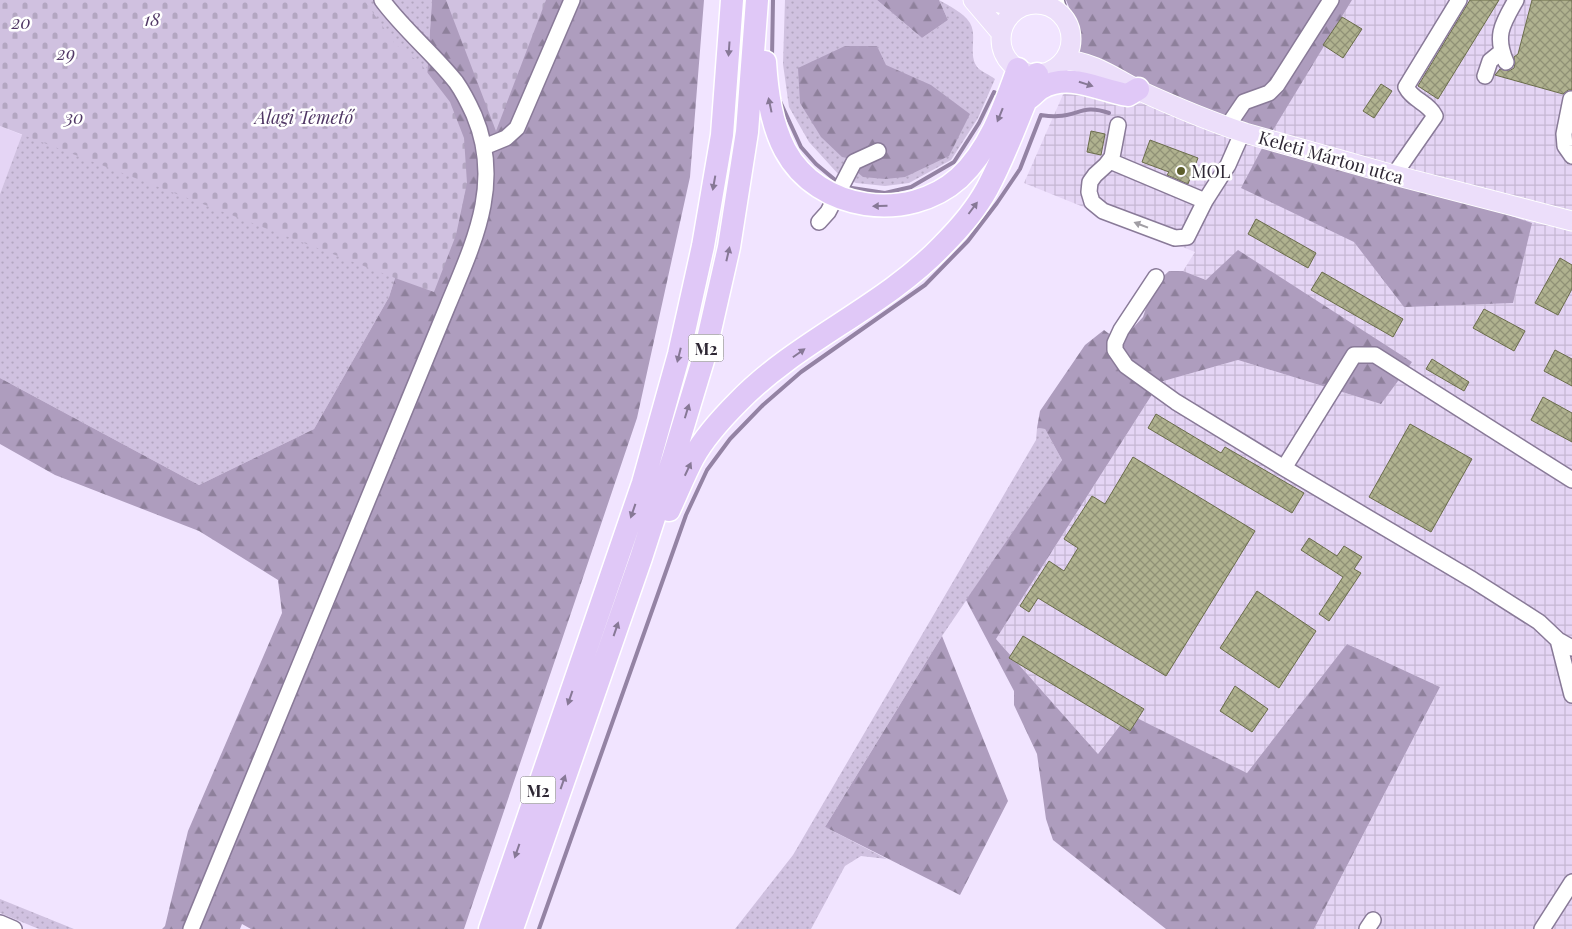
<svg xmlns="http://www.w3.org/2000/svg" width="1572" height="929" font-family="'Playfair Display',serif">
  <defs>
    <pattern id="industrial-grid" width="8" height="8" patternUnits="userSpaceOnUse" patternTransform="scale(1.25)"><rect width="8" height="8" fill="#e5d5f5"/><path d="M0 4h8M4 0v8" fill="none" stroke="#c5b7d3"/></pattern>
    <pattern id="grass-dots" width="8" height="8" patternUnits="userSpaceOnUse" patternTransform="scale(1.25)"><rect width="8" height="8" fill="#d0c1e0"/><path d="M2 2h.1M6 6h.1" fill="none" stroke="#b3a6c1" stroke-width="1.8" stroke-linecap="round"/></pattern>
    <pattern id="forest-firs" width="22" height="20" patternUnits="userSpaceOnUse" patternTransform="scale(1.25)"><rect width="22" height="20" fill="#ae9dbe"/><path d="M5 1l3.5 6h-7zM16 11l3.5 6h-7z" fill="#8e809b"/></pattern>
    <pattern id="cemetery-stones" width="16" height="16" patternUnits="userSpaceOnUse" patternTransform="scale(1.25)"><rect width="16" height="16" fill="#d0c1e0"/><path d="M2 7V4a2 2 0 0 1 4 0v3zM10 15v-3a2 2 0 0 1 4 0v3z" fill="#b3a6c1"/></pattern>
    <pattern id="building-cross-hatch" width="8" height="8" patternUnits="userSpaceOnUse" patternTransform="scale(1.25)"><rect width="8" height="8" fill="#b0b28f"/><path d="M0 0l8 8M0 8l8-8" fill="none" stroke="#909176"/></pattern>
  </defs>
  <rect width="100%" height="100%" fill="#f1e4ff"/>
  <path fill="#e5d5f5" d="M0 126 22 135 0 194Z"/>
  <path fill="url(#industrial-grid)" d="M1352 0H1572V929H1314L1440 687 1347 644 1247 773 1129 714 1098 754 996 639 1160 382 1238 360 1381 404 1206 280 1183 271 1195 252 1024 183 1080 56 1269 135Z"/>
  <path fill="url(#grass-dots)" d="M222 0H432L417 226 401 259 389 297 314 429 199 485 0 378V194L42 81Z
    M785 0H877L922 38 948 20 939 0C949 6 963 12 970 23 978 37 967 55 978 68 982 72 990 75 995 79L978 118 951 160 909 183 885 186 856 183 840 176 809 142 789 107 783 64Z
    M1037 428 1045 429 1062 460 942 636 825 827 887 859 861 856 845 866 811 929H735L793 855 1036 440Z
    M0 899 74 929H39L0 913Z"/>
  <path fill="url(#forest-firs)" d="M432 0H704L690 177 637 418 464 929H251L242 924 240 929H162L165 926 188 831 282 613 278 580 199 531 55 475 0 444V378L199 485 314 429 389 297 401 259 417 226Z
    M877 0H939L948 20 922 38Z
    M1066 0H1352L1270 135 1532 223 1513 303 1404 307 1354 242 1241 188 1269 135 1080 56 1070 47 1078 29Z
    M845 46H877L886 65 931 85 970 114 949 156 905 177 885 179 863 177 857 172 866 162 842 157 821 137 800 103 798 68Z
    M1238 250 1412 362 1381 404 1238 360 1160 382 996 639 1098 754 1129 714 1247 773 1347 644 1440 687 1314 929H1166L1053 840 1046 819 1037 754 1014 705V691L966 600 1062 460 1045 429 1037 428 1040 411 1085 345 1104 330 1120 342 1143 317 1153 286 1169 271H1183L1206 280Z
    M942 636 1008 801 960 895 825 827Z"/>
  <path fill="url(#cemetery-stones)" d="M0 0H364L395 44 420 63 450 102 464 138 467 183 456 235 434 292 395 278 0 126Z
    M446 0H546L496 131Z"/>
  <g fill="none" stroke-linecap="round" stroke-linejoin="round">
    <path stroke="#9483a4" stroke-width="4" d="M772 58 773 0
      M779 99 801 147 816 164 834 179
      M852 188 885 193 911 187 954 162 979 123 994 92 999 95
      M539 929 686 515 707 470 730 439 763 405 801 372 925 285 968 241 997 203 1020 169 1041 115C1047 116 1052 117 1058 116 1080 115 1083 104 1109 113"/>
  </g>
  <path fill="url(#building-cross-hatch)" stroke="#6a6c4b" d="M1470 0H1499L1438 99 1418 86Z
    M1532 0H1572V90H1568L1563 94 1495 75 1500 69 1509 71 1514 68 1515 63 1514 57 1518 54Z
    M1342 17 1362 29 1343 58 1323 45Z
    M1381 84 1392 91 1374 118 1363 111Z
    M1091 131 1105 134 1101 155 1087 152Z
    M1150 140 1198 158 1188 184 1167 175 1169 172 1142 162Z
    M1256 219 1316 253 1308 268 1248 234Z
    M1560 258 1572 265V289L1558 315 1535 303Z
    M1322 272 1403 319 1393 337 1311 290Z
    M1484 309 1525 331 1514 351 1473 328Z
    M1555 350 1572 359V386L1544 371Z
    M1432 359 1469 382 1464 391 1426 369Z
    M1543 397 1572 413V442L1531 420Z
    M1156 414 1221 453 1225 447 1304 493 1292 513 1148 428Z
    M1410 424 1472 459 1431 532 1369 497Z
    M1133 457 1255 531 1166 676 1038 598 1029 612 1020 606 1049 561 1064 571 1078 548 1064 539 1092 496 1105 504Z
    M1309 538 1337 556 1344 546 1362 557 1354 569 1361 573 1329 621 1319 614 1343 577 1301 550Z
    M1257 591 1316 631 1279 688 1220 648Z
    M1023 636 1144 709 1130 731 1009 658Z
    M1235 686 1268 709 1252 732 1220 711Z"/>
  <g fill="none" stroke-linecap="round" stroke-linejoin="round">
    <g stroke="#897a98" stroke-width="18">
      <path id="minor" d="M1056 0 1060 14
        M1034 4 1035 0
        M1506 62C1494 35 1503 23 1516 0
        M1485 76 1490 61 1501 52
        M1571 99 1564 134 1565 146 1572 156
        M1118 125 1112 157 1106 165 1095 175 1090 182 1089 192 1092 202 1103 211 1175 238 1187 237 1205 201 1228 165 1239 140 1245 133
        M1227 127 1244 102 1269 93 1277 85 1331 0
        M484 147 506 138 517 128 572 0
        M1110 161 1205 201
        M1394 175 1435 116C1428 102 1413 101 1406 87L1459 0
        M819 222 828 212 854 162 878 151
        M1156 277 1121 330 1115 343V350L1126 366 1176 402 1284 468 1473 580 1539 622 1558 640 1572 648
        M1284 468 1354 355H1375L1572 480
        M1558 640 1572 695
        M0 923 14 929
        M191 929 448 305C474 242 503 183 474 115 469 104 463 92 456 82 433 53 404 30 382 0
        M1367 929 1373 920
        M1542 929 1572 882"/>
    </g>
    <g stroke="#fff" stroke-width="21">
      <path id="major" d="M973 0 1001 33
        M988 0 1019 8
        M1001 39a35 35 0 1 1 70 0a35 35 0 1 1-70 0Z
        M1064 60C1091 61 1115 78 1138 90 1173 106 1209 121 1245 133L1394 175 1572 221"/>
    </g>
    <g stroke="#fff" stroke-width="25">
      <path id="highway" d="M765 62C767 92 771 123 785 150 818 212 909 223 959 178 990 149 1004 108 1018 69
        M1026 100C1032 97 1036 91 1041 88 1070 72 1098 90 1128 95L1138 89
        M669 510C677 493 684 475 693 458 704 438 722 418 738 402 798 340 883 308 943 245 959 229 976 209 987 189 1007 152 1020 112 1037 74
        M490 929 643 483 679 354 703 246 722 135 732 0
        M512 929 641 558 674 456 704 357 729 247 747 132 757 0"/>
    </g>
    <use href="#minor" stroke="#fff" stroke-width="15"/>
    <use href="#major" stroke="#ecdefa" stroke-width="19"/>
    <use href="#highway" stroke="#e0c8f7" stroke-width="22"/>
  </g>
  <defs><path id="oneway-solid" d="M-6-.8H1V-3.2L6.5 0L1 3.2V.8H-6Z" transform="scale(1.25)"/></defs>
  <g fill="#877896">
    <use href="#oneway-solid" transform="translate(729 49) rotate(94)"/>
    <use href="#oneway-solid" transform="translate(1086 84) rotate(18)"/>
    <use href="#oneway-solid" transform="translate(770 105) rotate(-102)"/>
    <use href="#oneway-solid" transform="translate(1000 115) rotate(112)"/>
    <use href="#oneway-solid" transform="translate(714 183) rotate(100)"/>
    <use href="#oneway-solid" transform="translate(880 206) rotate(179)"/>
    <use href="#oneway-solid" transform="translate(973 208) rotate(-53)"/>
    <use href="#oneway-solid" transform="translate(728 254) rotate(-77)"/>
    <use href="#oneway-solid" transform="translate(799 353) rotate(-35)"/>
    <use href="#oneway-solid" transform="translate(679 355) rotate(104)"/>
    <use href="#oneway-solid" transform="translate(687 411) rotate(-73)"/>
    <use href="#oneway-solid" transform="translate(688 469) rotate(-65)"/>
    <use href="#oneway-solid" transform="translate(633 511) rotate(109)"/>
    <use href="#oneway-solid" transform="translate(616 629) rotate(-71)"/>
    <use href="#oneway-solid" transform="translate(570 698) rotate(109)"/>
    <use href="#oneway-solid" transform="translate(563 782) rotate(-71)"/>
    <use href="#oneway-solid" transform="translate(517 851) rotate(109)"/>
  </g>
  <use fill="#a19ea4" href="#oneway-solid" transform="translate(1141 225) rotate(-159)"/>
  <circle fill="#5d5f2c" stroke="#fff" stroke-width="2" cx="1181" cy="171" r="5"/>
  <g text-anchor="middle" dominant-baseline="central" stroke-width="5" stroke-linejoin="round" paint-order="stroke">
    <g fill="#fff" stroke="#6d6871" stroke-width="1">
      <rect x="688.5" y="334.5" width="35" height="27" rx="4"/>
      <rect x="520.5" y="776.5" width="35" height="27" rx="4"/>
    </g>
    <g font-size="16" font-weight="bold" fill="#2e2734">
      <text x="706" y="348">M2</text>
      <text x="538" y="790">M2</text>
    </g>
    <g font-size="18" font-style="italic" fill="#503765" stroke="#fff">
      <text x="152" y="19">18</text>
      <text x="21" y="22">20</text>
      <text x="66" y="53">29</text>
      <text x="74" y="117">30</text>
      <text x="304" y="117">Alagi Temető</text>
    </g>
    <g font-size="18" fill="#2e2734" stroke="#fff">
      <text transform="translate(1331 157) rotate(16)">Keleti Márton utca</text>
    </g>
    <g font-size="18" fill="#2e2734" stroke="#fff" text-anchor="start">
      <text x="1191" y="171">MOL</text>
    </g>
  </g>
</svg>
